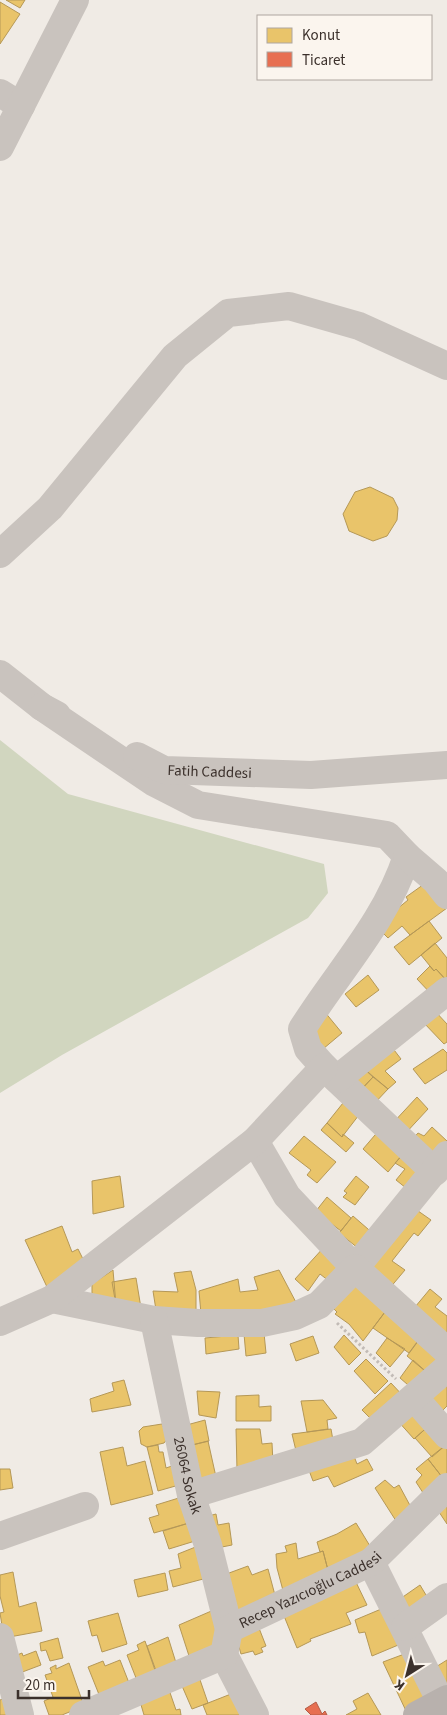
<svg xmlns="http://www.w3.org/2000/svg" width="447" height="1715" font-family="'Source Sans 3',sans-serif">
  <rect width="100%" height="100%" fill="#f0ebe5"/>
  <path fill="#d1d6bf" d="M0 740 68 794 324 864 328 893 308 918 62 1055 0 1093Z"/>
  <path fill="#e9c46a" stroke="#b59857" d="M6 0H25L20 8Z
    M0 2 20 14 0 44Z
    M370 487 393 498 398 508 397 520 387 536 373 541 349 531 343 514 355 492Z
    M427 882 447 908 410 935 402 926 388 938 376 926 408 900 406 897Z
    M429 921 442 938 409 965 394 947Z
    M435 943 447 958V981L436 969 434 971 421 955Z
    M430 966 434 971 436 969 447 981 434 997 417 979Z
    M368 975 379 990 356 1007 345 994Z
    M434 1010 447 1024V1042L444 1044 423 1022Z
    M324 1011 342 1033 323 1049 304 1029Z
    M391 1046 401 1059 385 1071 396 1082 388 1089 362 1067Z
    M443 1049 447 1053V1070L425 1084 413 1069Z
    M362 1067 373 1077 358 1093 346 1081Z
    M373 1077 388 1089 372 1106 358 1093Z
    M417 1097 428 1109 403 1136 391 1125Z
    M347 1098 362 1111 342 1137 327 1123Z
    M327 1123 342 1137 343 1134 354 1143 346 1152 321 1130Z
    M432 1127 447 1141 431 1161 411 1141 418 1133 424 1136Z
    M381 1128 407 1149 388 1172 363 1149Z
    M304 1136 336 1162 317 1183 307 1175 311 1170 289 1153Z
    M405 1152 428 1172 411 1192 396 1180 405 1169 395 1163Z
    M120 1176 124 1207 93 1214 92 1181Z
    M356 1176 369 1187 355 1205 343 1197 347 1193 344 1191Z
    M327 1197 351 1218 341 1231 325 1219 312 1216Z
    M411 1206 431 1220 418 1236 414 1233 392 1261 405 1270 389 1289 365 1269Z
    M353 1216 376 1236 363 1252 339 1233Z
    M62 1226 72 1252 78 1249 87 1267 47 1287 25 1240Z
    M325 1246 350 1266 334 1285 320 1274 308 1291 295 1279Z
    M113 1270 116 1305 92 1302V1284Z
    M279 1270 299 1308 201 1314 199 1291 238 1279 240 1292 258 1290 254 1277Z
    M191 1271 196 1290V1312L156 1310 153 1291 178 1292 174 1273Z
    M356 1277 388 1308 363 1341 349 1324 335 1314 337 1312 330 1305Z
    M136 1278 141 1308 116 1305 112 1282Z
    M430 1289 442 1299 435 1307 447 1316V1344L410 1313Z
    M388 1308 422 1335 409 1353 373 1328Z
    M264 1333 266 1353 246 1356 244 1334Z
    M238 1335 239 1349 206 1354 205 1338Z
    M344 1335 361 1353 349 1365 334 1347Z
    M313 1336 319 1353 296 1361 290 1344Z
    M422 1336 447 1358 431 1376 407 1356Z
    M387 1338 405 1349 390 1367 376 1353Z
    M366 1359 388 1381 375 1394 354 1371Z
    M413 1360 431 1376 415 1391 400 1378Z
    M447 1379V1406L438 1415 423 1400Z
    M124 1380 131 1405 92 1412 90 1399 114 1391 112 1383Z
    M391 1383 406 1399 376 1424 362 1410Z
    M197 1391 220 1392 216 1418 199 1415Z
    M259 1395V1407L271 1406V1421H236V1396Z
    M323 1400 337 1418 327 1420 328 1429 307 1432 301 1401Z
    M414 1403 432 1423 414 1439 397 1420Z
    M205 1420 209 1441 188 1446 183 1426Z
    M162 1424 168 1438 164 1443 147 1447 141 1444 139 1431 143 1427Z
    M431 1424 447 1444 432 1457 415 1438Z
    M236 1429H260L262 1444 272 1443 273 1463 237 1470Z
    M331 1429 334 1446 297 1455 292 1434Z
    M208 1441 216 1477 195 1482 188 1446Z
    M447 1444V1481L446 1482 428 1459Z
    M158 1445 159 1452H163L166 1468 175 1465 179 1485 158 1491 147 1447Z
    M123 1447 127 1466 145 1461 153 1494 111 1505 100 1452Z
    M352 1451 357 1464 367 1459 373 1470 334 1487 328 1476 313 1481 307 1465Z
    M428 1459 446 1482 429 1502 416 1482 422 1475 416 1469Z
    M0 1469H10L13 1488 0 1490Z
    M385 1480 394 1488 399 1485 413 1511 398 1524 375 1488Z
    M447 1494V1524L435 1506Z
    M182 1497 189 1523 154 1533 149 1518 159 1515 156 1505Z
    M216 1514 218 1525 229 1523 232 1545 212 1549 205 1517Z
    M189 1523 195 1541 169 1549 163 1531Z
    M356 1523 373 1551 329 1574 323 1551 320 1552 317 1542 337 1534Z
    M296 1543 298 1559 323 1551 329 1574 285 1598 277 1568 276 1554 287 1552 285 1546Z
    M198 1546 207 1578 173 1587 169 1571 181 1568 178 1554Z
    M248 1566 252 1575 268 1569 276 1599 236 1619 221 1576Z
    M13 1572 19 1607 36 1602 42 1631 4 1638 0 1613 4 1612 0 1596V1575Z
    M165 1573 168 1590 138 1597 134 1580Z
    M353 1576 367 1605 346 1613 351 1624 310 1639 311 1641 297 1648 282 1611Z
    M420 1585 429 1600 406 1617 397 1601Z
    M386 1607 403 1643 372 1656 365 1632 359 1633 355 1620Z
    M216 1609 218 1645 191 1662 179 1625Z
    M118 1613 127 1644 102 1652 97 1635 92 1636 88 1621Z
    M257 1623 266 1646 261 1648 263 1652 255 1655 253 1651 241 1654 236 1636Z
    M168 1637 177 1666 159 1679 147 1646Z
    M58 1638 63 1658 50 1661 46 1650 41 1651 40 1643Z
    M145 1641 157 1676 138 1683 127 1655 139 1650 137 1645Z
    M36 1651 41 1665 17 1674 12 1657 22 1653 23 1656Z
    M407 1653 432 1698 407 1713 383 1662Z
    M120 1660 131 1688 102 1702 88 1667 103 1661 105 1666Z
    M447 1660V1692L431 1670Z
    M69 1663 84 1706 62 1715H49L44 1701 53 1697 45 1675 52 1673 50 1668 56 1665V1669Z
    M198 1674 208 1703 192 1709 179 1679Z
    M167 1684 176 1710 180 1709 181 1715H144L139 1698Z
    M236 1692 247 1715H207L203 1705Z
    M368 1693 381 1715H346L357 1709 353 1701Z
    M10 1696 15 1715H0V1700Z"/>
  <path fill="#e76f51" stroke="#b35c46" d="M316 1702 322 1714 325 1711 327 1715H311L305 1709Z"/>
  <g fill="none" stroke-linecap="round" stroke-linejoin="round">
    <path stroke="#c2bbb6" stroke-width="3" stroke-dasharray="2.5 2.5" stroke-linecap="butt" d="M337 1323 396 1379"/>
    <g stroke="#c9c3be" stroke-width="28">
      <path d="M0 93 21 106"/>
      <path d="M0 147 75 0"/>
      <path d="M0 554 50 508 175 356 228 313 289 306 359 326 447 366"/>
      <path d="M0 674 42 707 57 715"/>
      <path d="M42 707 153 782 198 805 387 835 407 856C385 923 339 970 302 1029L308 1049 324 1067 435 1172"/>
      <path id="s1" d="M137 756 164 770 311 775 447 765"/>
      <path d="M407 856 436 881 447 895"/>
      <path d="M337 1079 447 991"/>
      <path d="M255 1141 287 1196 355 1268 447 1155"/>
      <path d="M52 1299 154 1320 198 1323H262L295 1316 319 1305 355 1268 447 1351"/>
      <path id="s2" d="M154 1320 191 1495 208 1545 229 1629"/>
      <path d="M0 1322 52 1299 255 1141 324 1067"/>
      <path d="M418 1402 447 1435"/>
      <path d="M191 1495 362 1442 447 1368"/>
      <path d="M0 1536 85 1506"/>
      <path d="M371 1562 447 1714"/>
      <path d="M405 1627 447 1597"/>
      <path d="M0 1637 20 1715"/>
      <path d="M224 1655 255 1715"/>
      <path id="s3" d="M83 1715 224 1655 229 1629 371 1562 447 1487"/>
    </g>
    <path stroke="#b8b1ad" stroke-width="28" d="M417 1715 447 1699"/>
  </g>
  <g text-anchor="middle" dominant-baseline="central" stroke-width="5" stroke-linejoin="round" paint-order="stroke">
    <g font-size="15" fill="#3b302b" stroke="#fbf5ee">
      <text stroke="none"><textPath href="#s1" startOffset="76">Fatih Caddesi</textPath></text>
      <text stroke="none"><textPath href="#s2" startOffset="159">26064 Sokak</textPath></text>
      <text stroke="none"><textPath href="#s3" startOffset="270">Recep Yazıcıoğlu Caddesi</textPath></text>
    </g>
  </g>
  <rect x="257" y="15" width="175" height="65" fill="#fbf5ee" stroke="#aea6a0"/>
  <rect x="267" y="28" width="25" height="15" fill="#e9c46a" stroke="#aea6a0"/>
  <text x="302" y="40" font-size="15" fill="#3b302b">Konut</text>
  <rect x="267" y="52" width="25" height="15" fill="#e76f51" stroke="#aea6a0"/>
  <text x="302" y="65" font-size="15" fill="#3b302b">Ticaret</text>
  <g transform="translate(407 1675) rotate(216)" stroke="#fbf5ee" stroke-width="4" paint-order="stroke">
  <path d="M0-4L9 19L0 12L-9 19Z" fill="#3b302b"/>
  <text y="-8" font-size="14" font-weight="bold" text-anchor="middle" fill="#3b302b">K</text>
  </g>
  <path d="M18 1690v8h71v-8" fill="none" stroke="#3b302b" stroke-width="2.5"/>
  <text x="25" y="1690" font-size="15" fill="#3b302b" stroke="#fbf5ee" stroke-width="4" paint-order="stroke">20 m</text>
</svg>
